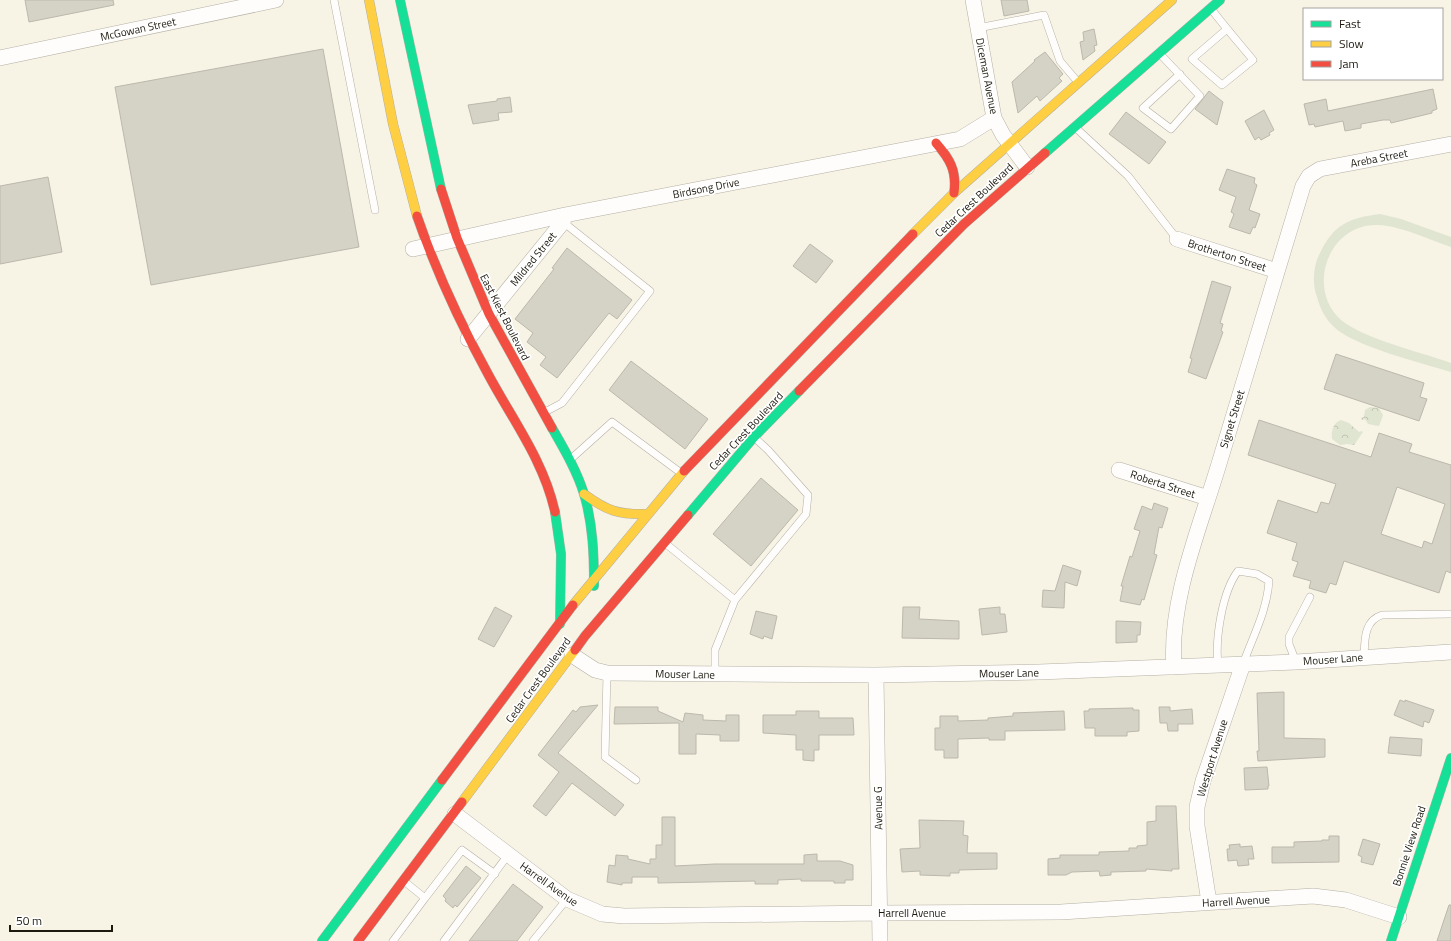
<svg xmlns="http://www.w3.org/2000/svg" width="1451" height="941" font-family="'Titillium Web',sans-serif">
  <defs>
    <pattern id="park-crowns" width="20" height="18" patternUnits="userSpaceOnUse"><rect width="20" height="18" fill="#e0e5d1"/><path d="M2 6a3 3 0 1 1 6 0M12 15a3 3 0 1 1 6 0" fill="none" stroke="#c0c4b2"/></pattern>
  </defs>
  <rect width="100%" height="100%" fill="#f7f3e5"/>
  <path fill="url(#park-crowns)" d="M1370 407 1379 408 1383 415 1379 426 1368 424 1365 419 1362 420 1361 418 1364 417 1365 410Z
    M1341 420 1349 423 1359 432 1362 431 1363 432 1354 445 1347 444 1340 445 1332 439C1331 431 1333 423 1341 420Z"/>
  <path fill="#e0e5d1" d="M1380 214 1401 219 1451 237V247C1430 240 1401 226 1379 225 1329 222 1305 288 1341 320 1362 338 1423 353 1451 363V372C1422 363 1352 346 1333 326 1325 318 1320 308 1317 297 1312 284 1313 266 1320 253 1334 224 1349 218 1380 214Z"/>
  <path fill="#d5d2c6" stroke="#bbb8ac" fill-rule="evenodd" d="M25 0H113L114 5 29 22Z
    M1001 0H1027L1029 11 1004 16Z
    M1094 29 1097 45 1094 46 1095 51 1083 60 1080 42 1084 41 1083 32Z
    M323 49 359 247 151 285 115 87Z
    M1045 52 1063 74 1059 78 1062 81 1040 101 1037 96 1018 113 1012 82 1035 61 1034 60Z
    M1433 89 1437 109 1432 111V113L1391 123 1390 120H1383L1361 124V128L1345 131 1343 121 1315 127 1314 124 1309 125 1304 104 1326 99 1328 111Z
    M1209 91 1223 102 1217 125 1195 109Z
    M510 97 512 112 498 113 499 120 473 124 468 105 497 101V99Z
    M1264 110 1274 130 1269 133 1270 135 1261 140 1259 137 1255 140 1245 121Z
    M1126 112 1166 142 1149 164 1109 134Z
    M1227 169 1255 178 1254 183 1257 185 1249 210 1260 214 1255 228 1253 227 1250 234 1229 227 1234 214 1231 212 1236 197 1219 190Z
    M48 177 62 252 0 264V186Z
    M810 244 833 261 816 283 793 266Z
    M567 248 632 300 617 319 609 313 557 378 540 365 546 357 527 342 533 333 515 319 554 269 552 268Z
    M1212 281 1231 287 1220 323 1223 324 1221 331 1223 332 1206 379 1188 372 1192 359 1190 358Z
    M1336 354 1424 383 1420 397 1427 399 1419 421 1324 389Z
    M631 361 708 419 685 449 609 390Z
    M1259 420 1371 457 1379 433 1412 444 1409 452 1451 465V573L1446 571 1439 593 1344 561 1336 585 1330 583 1326 593 1309 588 1311 581 1293 576 1298 562 1292 560 1297 543 1267 533 1278 500 1317 513 1321 502 1329 504 1336 484 1248 455ZM1397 487 1445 504 1432 544 1424 541 1422 548 1381 534Z
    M761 478 798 510 751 566 713 534Z
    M1154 503 1168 508 1162 528 1159 527 1154 554 1157 555 1144 600 1142 599 1140 605 1120 601 1123 586H1121L1130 556 1132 557 1140 531 1134 529 1142 506 1152 510Z
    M1063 565 1081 571 1077 586 1065 582 1064 608 1042 607 1043 590 1055 591Z
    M495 607 512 616 494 647 478 639Z
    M903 607H920L919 619 959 621V639L902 638Z
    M1000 607V614H1005L1007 632 982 635 979 609Z
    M756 611 777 616 772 639 764 636 763 639 750 634Z
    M1116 621 1141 622 1140 635H1137V642L1116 643Z
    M1284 692V738L1325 739V757L1258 761 1257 751H1259L1257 693Z
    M1400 700 1405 702V700L1434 710 1429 723 1424 721 1423 727 1394 715Z
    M598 705 558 753 624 805 615 816 572 783 546 816 533 806 559 772 538 755 573 710 576 712 580 707Z
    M615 707H658V711L683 722 685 713 703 715V720L726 721V715H739V741H720V735L696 734V754H679V723L614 724Z
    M1159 707H1170V711L1192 709 1193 724H1178V731H1168L1167 723H1160Z
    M1133 708V710H1139V731L1127 732V736H1095V728H1085L1084 711H1089V709Z
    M796 711H819V718H853L854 735H819V750H814V761L803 760V750H796V735L763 733V715H796Z
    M1064 711 1065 730 1005 731V740H989V738L958 739V758H944V750H935V728H940V716H958V721L988 720V718L1013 716V713Z
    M1390 737 1422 739 1421 756 1388 753Z
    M1267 767 1269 786H1268V789L1245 790 1244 768Z
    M1156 806H1176L1179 869H1172V871L1146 869V871L1111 872V875L1100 876 1099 871 1072 872 1066 875H1048V859L1060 858V855H1099V852L1129 851V848H1137V846L1147 845V822L1156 821Z
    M662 817H675V866L715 864H804V855L817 854V861H840L853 865V880H845V883H834V881H801V879L778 880V884H755V881L658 883V877H632V883H622V885L607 882 609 865 615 866 616 855 628 856V859L650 864V859H656V845H662Z
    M919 820 964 821 963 835 968 836 967 853H997V869L959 870V873H950V876L920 875V871L902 872 900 849 920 848Z
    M1329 836H1339V862L1272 863V847H1294V842L1322 841V840H1329Z
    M1363 839 1380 844 1373 865 1361 862 1362 857 1358 855Z
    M1240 844V847L1252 846 1254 859H1248L1249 865 1238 866 1237 860 1228 861 1227 849H1230L1229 845Z
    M466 866 481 878 457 907 455 905 453 908 445 901 446 899 443 896Z
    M513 884 543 907 517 941H469Z
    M1449 905H1451V941H1437Z"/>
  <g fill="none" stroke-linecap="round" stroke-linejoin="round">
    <g stroke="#b4b0a5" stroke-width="8">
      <path id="lane" d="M334 0 375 210
        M1212 10C1225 27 1239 43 1253 60L1222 85 1192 59 1227 29
        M978 28 1044 15 1060 61 1077 81
        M1160 54 1200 96 1171 129 1143 108 1180 74
        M1077 129 1128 176 1177 239
        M545 412 562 403 650 291 563 222
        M572 458 612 422 681 473
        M665 543 735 600
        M1364 657C1365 642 1363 621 1382 615L1451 614
        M1296 662 1289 644V637L1310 597
        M1218 665C1215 639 1222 592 1238 571L1257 574 1269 581C1267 611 1253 636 1243 664
        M607 673 605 757 636 780
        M715 674V650L735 600 806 514 808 495 768 450 756 439
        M425 898 462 850 495 874
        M393 941 425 898 405 882
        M444 941 508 855
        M533 941 567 899"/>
    </g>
    <g stroke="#b4b0a5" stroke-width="16">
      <path id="street" d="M973 0 994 118 1003 135 1027 167
        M0 58 276 0
        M1177 239 1277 271
        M413 249 565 215 960 139 994 118
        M468 339 563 222 565 215
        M1119 470 1208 498
        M572 655 595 670 607 673 876 675 1039 672 1296 662 1451 652
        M1174 667C1169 601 1199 530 1218 467 1246 373 1275 280 1303 186L1309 176 1320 169 1451 144
        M876 675 880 941
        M455 814 567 899 602 914 624 916 879 913 1061 912 1313 896 1346 900 1399 917
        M1209 902 1197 826V807L1203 781 1243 664"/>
    </g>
    <g stroke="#b4b0a5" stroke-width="10">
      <path id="fast" d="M400 0 441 189
        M1045 153 1220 0
        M552 428C564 449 577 471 584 494 593 524 594 555 594 586
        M555 512 561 554 560 624
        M688 515 754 437 799 391
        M322 941 442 780
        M1391 941 1451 758"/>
    </g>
    <g stroke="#b4b0a5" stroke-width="10">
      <path id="slow" d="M369 0 393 124 417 216
        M913 234 954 193 1172 0
        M584 494C607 511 619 515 648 514
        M573 605 684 471
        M462 802 575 650"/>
    </g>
    <g stroke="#b4b0a5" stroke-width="10">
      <path id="jam" d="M936 143C950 159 957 171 954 193
        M441 189 457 238 489 314 552 428
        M417 216C436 271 460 323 488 374 512 419 544 461 555 512
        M799 391 964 224 1045 153
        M684 471 913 234
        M575 650 585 636 688 515
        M442 780 573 605
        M358 941 462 802"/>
    </g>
    <use href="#lane" stroke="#fefdfb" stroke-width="7"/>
    <use href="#street" stroke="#fefdfb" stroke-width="15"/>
    <use href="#fast" stroke="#16e098" stroke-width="9"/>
    <use href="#slow" stroke="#ffcf43" stroke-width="9"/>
    <use href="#jam" stroke="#f24e42" stroke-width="9"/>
  </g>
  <g text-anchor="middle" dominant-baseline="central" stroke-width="3.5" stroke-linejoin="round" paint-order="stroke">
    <g font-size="11" fill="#1c190e" stroke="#fff">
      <text transform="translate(138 29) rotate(-12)">McGowan Street</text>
      <text transform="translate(987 76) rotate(79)">Diceman Avenue</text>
      <text transform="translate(1379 158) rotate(-11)">Areba Street</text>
      <text transform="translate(706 188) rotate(-11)">Birdsong Drive</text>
      <text transform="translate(974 200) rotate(-43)">Cedar Crest Boulevard</text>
      <text transform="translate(1227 255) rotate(18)">Brotherton Street</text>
      <text transform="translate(533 259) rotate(-51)">Mildred Street</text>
      <text transform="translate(505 317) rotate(63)">East Kiest Boulevard</text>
      <text transform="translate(1232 419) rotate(-73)">Signet Street</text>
      <text transform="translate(746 431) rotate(-47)">Cedar Crest Boulevard</text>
      <text transform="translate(1163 484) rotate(18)">Roberta Street</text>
      <text transform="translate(1333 659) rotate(-4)">Mouser Lane</text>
      <text transform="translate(1009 673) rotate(-1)">Mouser Lane</text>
      <text transform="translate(685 674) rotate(1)">Mouser Lane</text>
      <text transform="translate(538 680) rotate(-54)">Cedar Crest Boulevard</text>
      <text transform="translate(1212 758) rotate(-73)">Westport Avenue</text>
      <text transform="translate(878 808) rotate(-91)">Avenue G</text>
      <text transform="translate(1409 846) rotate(-72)">Bonnie View Road</text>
      <text transform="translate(549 884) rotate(35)">Harrell Avenue</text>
      <text transform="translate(1236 901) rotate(-3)">Harrell Avenue</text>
      <text x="912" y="913">Harrell Avenue</text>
    </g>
  </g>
  <rect x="1303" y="8" width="140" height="72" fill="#ffffff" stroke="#a4a39f"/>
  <rect x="1311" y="21" width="20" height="6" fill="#16e098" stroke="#a4a39f"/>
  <text x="1339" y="28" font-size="12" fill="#1c190e">Fast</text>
  <rect x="1311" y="41" width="20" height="6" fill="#ffcf43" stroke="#a4a39f"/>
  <text x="1339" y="48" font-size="12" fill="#1c190e">Slow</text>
  <rect x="1311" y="61" width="20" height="6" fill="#f24e42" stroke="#a4a39f"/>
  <text x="1339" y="68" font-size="12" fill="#1c190e">Jam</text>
  <path d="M10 925v6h102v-6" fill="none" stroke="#1c190e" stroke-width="2"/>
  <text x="16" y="925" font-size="12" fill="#1c190e" stroke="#ffffff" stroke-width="3" paint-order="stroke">50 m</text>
</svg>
